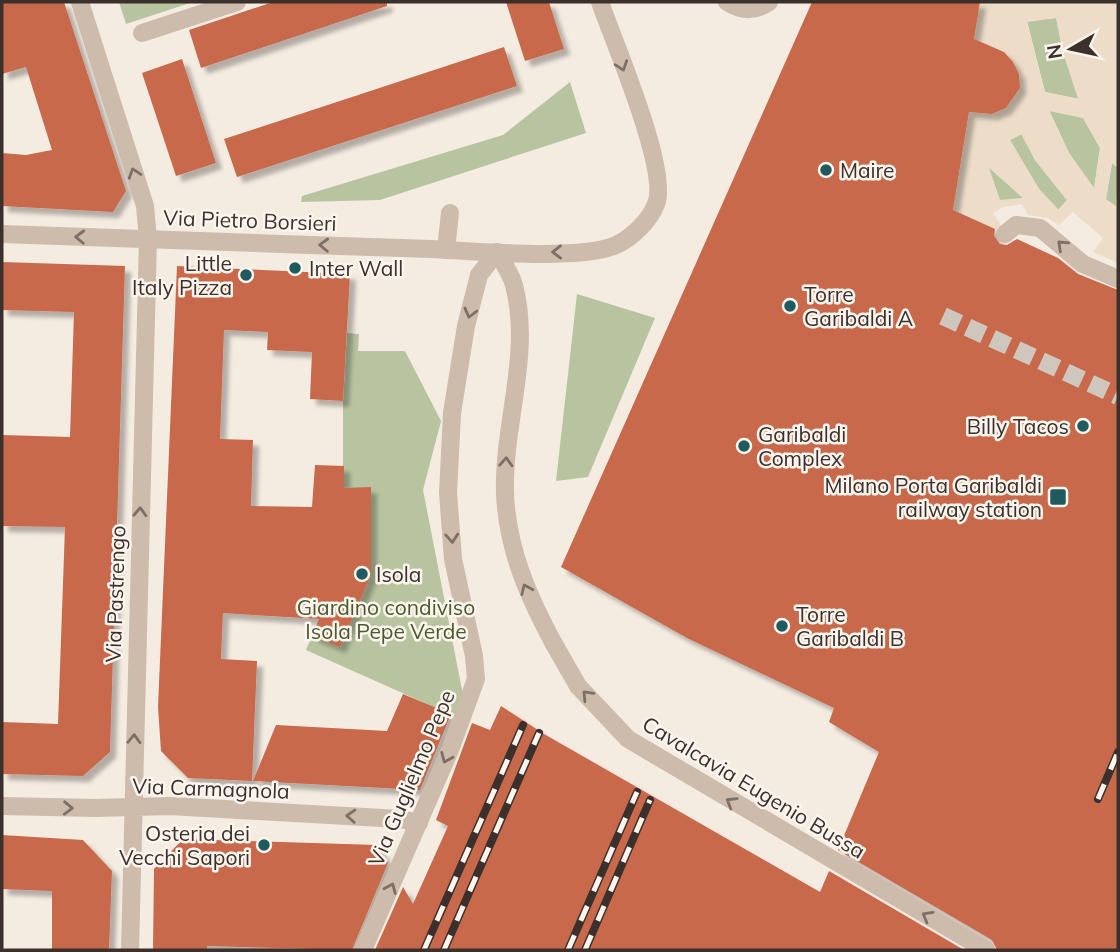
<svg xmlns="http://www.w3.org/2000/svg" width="1120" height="952" font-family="Mulish,sans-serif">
  <defs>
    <filter id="shadow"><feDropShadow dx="6" dy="6" stdDeviation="2" flood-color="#0004"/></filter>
  </defs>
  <rect width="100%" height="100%" fill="#f4ebe1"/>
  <path fill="#b8c4a0" d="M119 2H193L126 24Z
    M1056 18 1079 99 1045 92 1027 21Z
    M570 82 586 133 380 200 301 202 302 196 503 135Z
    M1049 110 1083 118 1100 148 1094 189 1069 153Z
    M1022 134 1035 160 1067 200 1058 210 1039 189 1010 140Z
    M1112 163 1118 168 1116 207 1106 200Z
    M988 166 1023 198 1000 201Z
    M577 294 655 318 588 477 556 481Z
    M347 333 359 334 358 351H405L441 421 423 490 463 695 454 716 306 650 343 561V401Z"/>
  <path fill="#ecdcc8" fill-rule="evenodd" d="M980 2 1118 3V168L1112 163 1106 199 1116 206 1118 197V263L1093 252 1103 238 1073 212 1059 225 1048 218 1028 215 1022 204 1003 207 993 213 1001 225 997 230 986 225 931 343 969 112 992 114 1006 108 1020 88 1019 74 1004 53 973 46ZM1056 18 1062 49 1078 99 1045 92 1038 67 1027 22ZM1049 111 1083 118 1100 148 1094 188 1069 153ZM1021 134 1035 160 1067 200 1059 210 1039 189 1010 140ZM989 168 1022 197V198L1000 200Z"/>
  <path fill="#c8694b" filter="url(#shadow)" d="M2 2H64L126 191 113 212 2 206V153L26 155 52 150 26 67 2 74Z
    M273 2H387V6L201 68 189 30Z
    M506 2H549L564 49 525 61Z
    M812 2H980L974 39 1004 52 1013 62 1019 74 1020 88 1006 108 992 114 969 112 953 210 995 229 994 236 1000 244 1007 245 1017 239 1058 258 1078 274 1118 290V950H997L992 940 838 850 879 752 829 722 834 708 687 638 561 567Z
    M504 47 517 86 237 177 224 139Z
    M182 59 216 163 176 176 142 73Z
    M2 262 125 266 110 752 83 776 2 774V722L58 724 65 527 2 526V435L70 437 74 312 2 310Z
    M177 266 350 274 343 401 310 399 312 352 267 350 268 332 224 330 220 439 253 440 251 506 312 507 315 465 344 466V488L371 487V575L340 647 312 636 319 619 223 613 221 659 257 661 252 781 188 778 161 751 158 707Z
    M403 694 451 714 420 790 253 781 276 725 387 731Z
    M501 706 544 734 820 892 829 871 964 950H375L403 887 413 904 448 826 436 820 472 723 490 730Z
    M2 835 83 840 112 871 109 950H52V891L2 889Z
    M183 839 377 845 388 863 352 950 207 946V950H153L154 869Z"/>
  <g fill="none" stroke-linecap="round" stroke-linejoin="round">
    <path stroke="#cfc6bd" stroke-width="18" stroke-dasharray="18 9" stroke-linecap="butt" d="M943 316 1118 396"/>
    <path stroke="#cdbbac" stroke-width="18" d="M727 2C741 11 755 12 769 2
      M142 33 237 2
      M1005 234 1016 225 1040 228 1083 264 1118 279
      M446 250 450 213"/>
    <path stroke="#cdbbac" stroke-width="18" d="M80 2 145 206 148 239 130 950
      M2 234C145 240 288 244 431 249 473 251 581 261 616 245 632 238 650 220 656 204 670 171 613 40 600 2
      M497 252C503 262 511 274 514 285 532 354 503 423 505 493 507 548 528 596 554 644
      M2 806 96 808 170 806 400 819 419 823
      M363 950 450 750 476 679 474 656 453 559 448 493 452 413 466 326 479 275 497 252"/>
    <g stroke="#3b302b" stroke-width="8">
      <path id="rail" d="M1098 799 1118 752
        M424 950 523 725
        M444 950 539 733
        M568 950 637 792
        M585 950 650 800"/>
    </g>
    <use href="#rail" stroke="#fbf5ee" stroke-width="5" stroke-dasharray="16" stroke-linecap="butt"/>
    <path stroke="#cdbbac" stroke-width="18" d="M554 644 578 686 628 739 986 950"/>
  </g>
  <defs><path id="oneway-chevron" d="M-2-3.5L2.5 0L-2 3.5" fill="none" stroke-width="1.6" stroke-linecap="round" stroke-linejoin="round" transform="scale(1.75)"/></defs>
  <g stroke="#7d6f65">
    <use href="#oneway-chevron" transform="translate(622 66) rotate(71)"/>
    <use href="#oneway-chevron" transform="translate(134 173) rotate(-108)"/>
    <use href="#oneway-chevron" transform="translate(80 237) rotate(-178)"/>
    <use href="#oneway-chevron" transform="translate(324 245) rotate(-178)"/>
    <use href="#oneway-chevron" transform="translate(1062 245) rotate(-137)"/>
    <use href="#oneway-chevron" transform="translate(557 252) rotate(179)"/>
    <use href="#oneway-chevron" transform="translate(470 313) rotate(104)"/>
    <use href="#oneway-chevron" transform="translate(506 462) rotate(-87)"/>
    <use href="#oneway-chevron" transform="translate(140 512) rotate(-88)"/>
    <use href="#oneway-chevron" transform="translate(452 538) rotate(86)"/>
    <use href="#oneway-chevron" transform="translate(526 589) rotate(-114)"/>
    <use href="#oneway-chevron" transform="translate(587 695) rotate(-133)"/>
    <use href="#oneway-chevron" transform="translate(134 739) rotate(-88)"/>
    <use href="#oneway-chevron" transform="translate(446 758) rotate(113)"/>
    <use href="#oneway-chevron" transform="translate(731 802) rotate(-149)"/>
    <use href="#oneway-chevron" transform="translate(68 808) rotate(1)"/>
    <use href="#oneway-chevron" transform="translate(351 816) rotate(-177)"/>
    <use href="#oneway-chevron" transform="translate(391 888) rotate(-67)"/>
    <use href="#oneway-chevron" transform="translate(927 916) rotate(-150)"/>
  </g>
  <g fill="#1f5a5e" stroke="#fbf5ee" stroke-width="2.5">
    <circle cx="826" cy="170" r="7"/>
    <circle cx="295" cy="268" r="7"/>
    <circle cx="246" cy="275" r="7"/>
    <circle cx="790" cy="306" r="7"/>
    <circle cx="1083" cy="426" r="7"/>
    <circle cx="744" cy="446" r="7"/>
    <rect x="1049" y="488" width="18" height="18" rx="3.5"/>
    <circle cx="362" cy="574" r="7"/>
    <circle cx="782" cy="626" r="7"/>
    <circle cx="264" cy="845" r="7"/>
  </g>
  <g text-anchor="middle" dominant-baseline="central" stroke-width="5" stroke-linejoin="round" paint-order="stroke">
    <g font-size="21" fill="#3b302b" stroke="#fbf5ee" text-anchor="start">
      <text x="840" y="170">Maire</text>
      <text x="232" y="263" text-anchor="end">Little<tspan x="232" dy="24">Italy Pizza</tspan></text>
      <text x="309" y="268">Inter Wall</text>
      <text x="804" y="294">Torre<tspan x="804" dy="24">Garibaldi A</tspan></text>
      <text x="1069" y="426" text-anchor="end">Billy Tacos</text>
      <text x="758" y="434">Garibaldi<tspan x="758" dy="24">Complex</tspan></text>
      <text x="1042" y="485" text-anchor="end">Milano Porta Garibaldi<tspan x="1042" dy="24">railway station</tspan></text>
      <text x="376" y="574">Isola</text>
      <text x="796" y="614">Torre<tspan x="796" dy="24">Garibaldi B</tspan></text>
      <text x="250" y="833" text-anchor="end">Osteria dei<tspan x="250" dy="24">Vecchi Sapori</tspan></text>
    </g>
    <g font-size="21" fill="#3b302b" stroke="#fbf5ee">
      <text transform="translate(250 220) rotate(2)">Via Pietro Borsieri</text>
      <text transform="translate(115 594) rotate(-88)">Via Pastrengo</text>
      <text transform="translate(411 778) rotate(-67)">Via Guglielmo Pepe</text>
      <text transform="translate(754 787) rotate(31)">Cavalcavia Eugenio Bussa</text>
      <text transform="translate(211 788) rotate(2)">Via Carmagnola</text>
    </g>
    <g font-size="21" fill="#4a5a2e" stroke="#fbf5ee">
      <text x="386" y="607">Giardino condiviso<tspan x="386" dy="24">Isola Pepe Verde</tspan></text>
    </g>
  </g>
  <rect width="1120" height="952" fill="none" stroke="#3b302b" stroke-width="7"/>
  <g transform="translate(1071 49) rotate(261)" stroke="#fbf5ee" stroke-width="5" paint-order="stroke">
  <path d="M0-5L12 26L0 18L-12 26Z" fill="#3b302b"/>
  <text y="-10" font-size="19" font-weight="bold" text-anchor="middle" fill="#3b302b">N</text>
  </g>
</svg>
